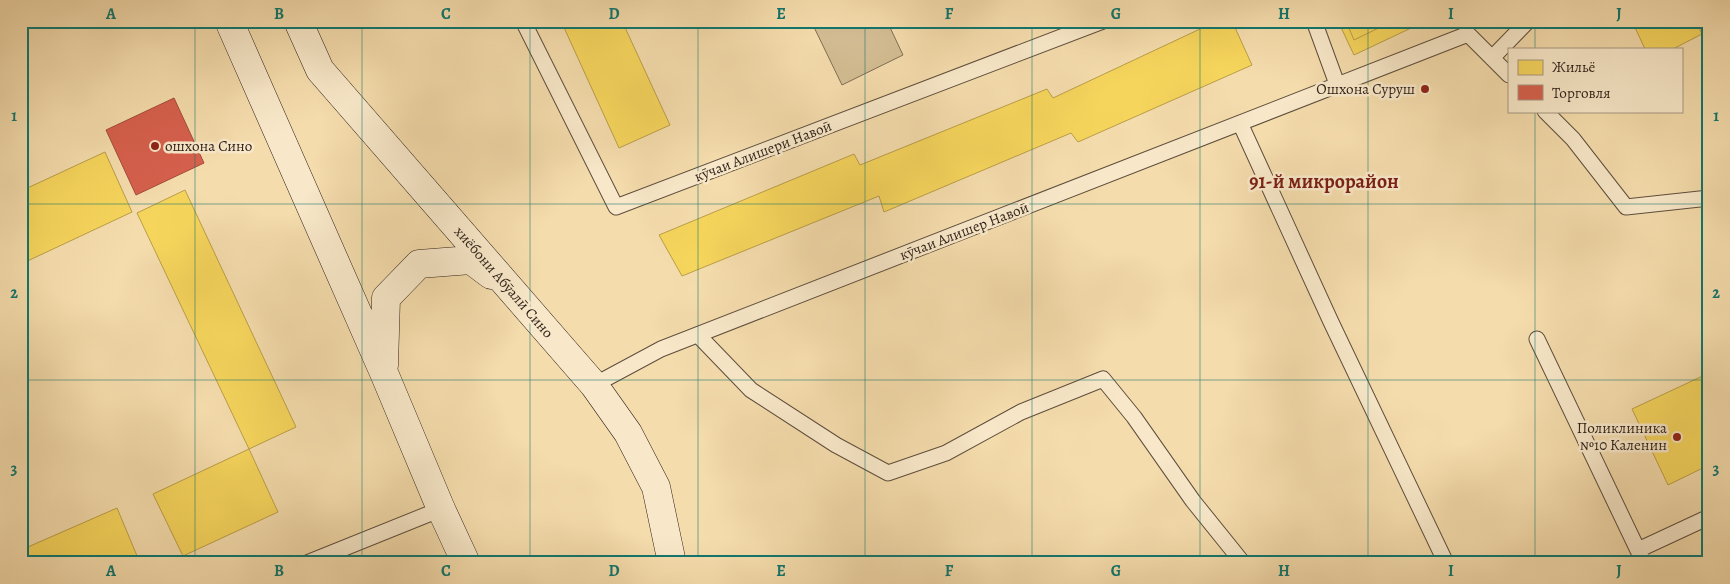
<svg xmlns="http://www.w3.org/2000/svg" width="1730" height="584" font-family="Alegreya,serif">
  <rect width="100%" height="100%" fill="#f5dcac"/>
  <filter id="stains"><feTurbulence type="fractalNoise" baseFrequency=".004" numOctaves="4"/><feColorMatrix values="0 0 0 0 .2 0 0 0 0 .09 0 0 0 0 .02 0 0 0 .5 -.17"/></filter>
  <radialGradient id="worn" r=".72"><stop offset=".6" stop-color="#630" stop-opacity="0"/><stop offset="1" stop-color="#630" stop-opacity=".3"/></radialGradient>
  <path fill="#d3bc93" stroke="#806e56" d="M811 21H887L903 55 842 85Z"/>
  <path fill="#f6d55c" stroke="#b99e48" d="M561 21H622L670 125 619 148Z
    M1217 21H1232L1252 65 1078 142 1071 133 884 212 879 196 682 276 659 235 854 154 860 165 1047 89 1053 98Z
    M1338 21H1426L1354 55Z
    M1346 21H1393L1354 40Z
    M1632 21H1696L1702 34 1673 49H1645Z
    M105 152 132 212 21 264V191Z
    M185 190 296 427 249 449 137 213Z
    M1709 373V465L1668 485 1632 409Z
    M249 449 278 512 183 556 153 494Z
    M117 508 140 563H21V550Z"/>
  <path fill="#d6604d" stroke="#a34c3d" d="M174 98 204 163 136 195 106 130Z"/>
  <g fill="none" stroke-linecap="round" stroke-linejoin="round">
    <g stroke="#5e4e3d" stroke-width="17">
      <path id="lane" d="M523 21 616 207 1103 21
        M1314 21 1337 84
        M1492 58 1528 21
        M1545 111 1573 139 1626 207 1709 198
        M1240 123 1331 322 1446 563
        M698 335 751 390 836 445 888 473 946 453 1021 412 1103 379 1134 417 1193 501 1243 563
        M1537 339 1644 563
        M594 385 661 349 1468 34 1509 75
        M1638 550 1709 517
        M307 563 441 509"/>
    </g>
    <g stroke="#2c1f18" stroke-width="29">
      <path id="secondary" d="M229 21 384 373 441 509 466 563
        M298 21 320 70 594 385 628 433 656 487 672 563
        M384 365 386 298 419 264 471 260 491 275"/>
    </g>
    <use href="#lane" stroke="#f8e8c9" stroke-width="15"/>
    <use href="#secondary" stroke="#f8e8c9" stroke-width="28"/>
  </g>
  <path fill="none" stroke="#0f766e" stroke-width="1" stroke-opacity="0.55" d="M195 21V563M362 21V563M530 21V563M698 21V563M865 21V563M1032 21V563M1200 21V563M1368 21V563M1535 21V49M1535 111V563M21 204H1709M21 380H1709"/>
  <g fill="#8f2418" stroke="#f8e8c9" stroke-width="2">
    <circle cx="1425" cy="89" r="5"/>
    <circle cx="155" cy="146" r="5"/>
    <circle cx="1677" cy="437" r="5"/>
  </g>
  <g text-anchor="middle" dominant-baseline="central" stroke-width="5" stroke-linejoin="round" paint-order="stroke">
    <g font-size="15" fill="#2c1f18" stroke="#f8e8c9" text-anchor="end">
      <text x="1415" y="89">Ошхона Суруш</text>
      <text x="165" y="146" text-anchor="start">ошхона Сино</text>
      <text x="1667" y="428">Поликлиника<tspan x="1667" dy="17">№10 Каленин</tspan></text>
    </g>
    <g font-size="15" fill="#2c1f18" stroke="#f8e8c9">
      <text transform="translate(763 151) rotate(-21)">кӯчаи Алишери Навоӣ</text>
      <text transform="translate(964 231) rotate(-21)">кӯчаи Алишер Навоӣ</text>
      <text transform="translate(504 282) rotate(49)">хиёбони Абӯалӣ Сино</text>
    </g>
    <g font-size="20" font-weight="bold" fill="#7a1f14" stroke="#f8e8c9">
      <text x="1324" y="181">91-й микрорайон</text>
    </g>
  </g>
  <rect width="1730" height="584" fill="none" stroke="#f5dcac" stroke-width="55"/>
  <rect x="1508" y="48" width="175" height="65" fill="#f8e8c9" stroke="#a69882"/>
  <rect x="1518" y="60" width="25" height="15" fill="#f6d55c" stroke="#a69882"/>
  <text x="1552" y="72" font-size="15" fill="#2c1f18">Жильё</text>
  <rect x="1518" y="85" width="25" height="15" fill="#d6604d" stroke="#a69882"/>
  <text x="1552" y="98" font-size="15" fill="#2c1f18">Торговля</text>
  <rect x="28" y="28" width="1674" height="528" fill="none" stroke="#0f766e" stroke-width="2"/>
  <g font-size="16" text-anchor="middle" font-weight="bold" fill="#0f766e">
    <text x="111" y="19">A</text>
    <text x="279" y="19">B</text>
    <text x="446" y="19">C</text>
    <text x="614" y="19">D</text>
    <text x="781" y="19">E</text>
    <text x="949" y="19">F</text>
    <text x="1116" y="19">G</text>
    <text x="1284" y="19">H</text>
    <text x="1451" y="19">I</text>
    <text x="1619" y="19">J</text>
    <text x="14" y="121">1</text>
    <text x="1716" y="121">1</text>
    <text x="14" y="298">2</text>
    <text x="1716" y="298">2</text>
    <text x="14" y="474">3</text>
    <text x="1716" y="474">3</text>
    <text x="111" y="576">A</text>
    <text x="279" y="576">B</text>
    <text x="446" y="576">C</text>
    <text x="614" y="576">D</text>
    <text x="781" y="576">E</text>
    <text x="949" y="576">F</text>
    <text x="1116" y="576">G</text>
    <text x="1284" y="576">H</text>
    <text x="1451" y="576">I</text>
    <text x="1619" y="576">J</text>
  </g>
  <rect width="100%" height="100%" filter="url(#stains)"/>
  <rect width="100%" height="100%" fill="url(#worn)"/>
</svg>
